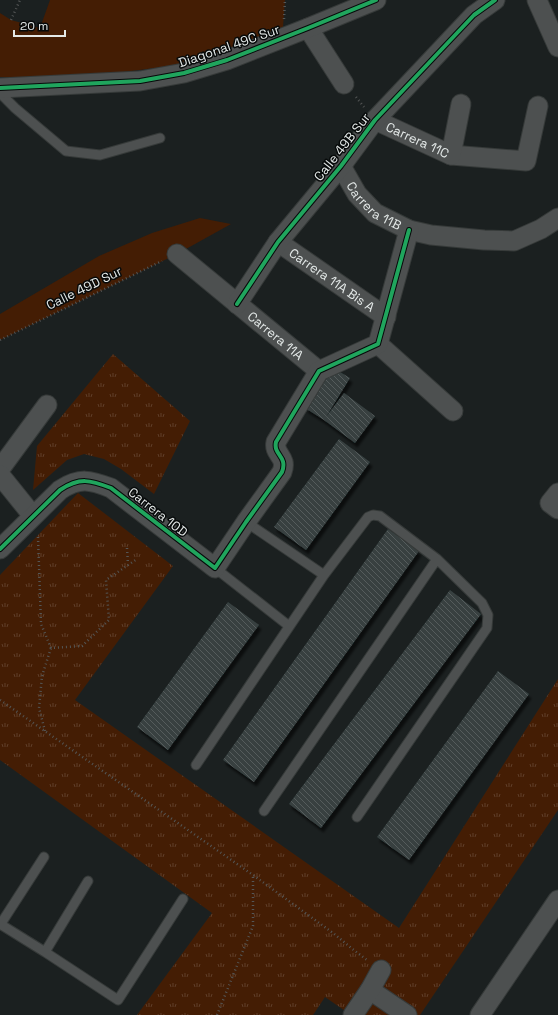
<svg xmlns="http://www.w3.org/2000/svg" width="558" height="1015" font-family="'Space Grotesk',sans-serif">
  <defs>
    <pattern id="park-tufts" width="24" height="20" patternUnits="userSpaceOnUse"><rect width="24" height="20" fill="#441d04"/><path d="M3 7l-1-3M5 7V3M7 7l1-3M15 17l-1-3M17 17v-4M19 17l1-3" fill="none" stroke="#5f3e29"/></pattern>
    <pattern id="building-back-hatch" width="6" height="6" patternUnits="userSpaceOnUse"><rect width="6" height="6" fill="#374141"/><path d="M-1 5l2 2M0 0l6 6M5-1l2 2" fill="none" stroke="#545c5c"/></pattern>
    <filter id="shadow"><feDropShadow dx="2.5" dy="4.5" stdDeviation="1" flood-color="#0009"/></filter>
  </defs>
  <rect width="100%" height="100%" fill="#1b2020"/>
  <path fill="#441d04" d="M50 0H285L283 27 194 63 100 75 33 79 0 77V13L11 20 40 28Z
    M200 218 231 224 177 254 0 340V314L99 256 152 233Z"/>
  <path fill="url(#park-tufts)" d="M113 354 190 421 154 494 121 469 104 459 84 454 67 460 33 490 37 446Z
    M78 493 173 566 75 700 399 928 558 679V810L420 1015H351L325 997 313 1015H137L212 913 0 760V575Z"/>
  <path fill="url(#building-back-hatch)" filter="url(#shadow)" d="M330 366 350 378 326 417 344 393 375 416 355 443 324 420 305 408Z
    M339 439 370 462 306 550 274 527Z
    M388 529 419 551 254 782 223 760Z
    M450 590 481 614 321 828 289 804Z
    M228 602 259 625 168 750 137 727Z
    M498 671 529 694 409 860 377 837Z"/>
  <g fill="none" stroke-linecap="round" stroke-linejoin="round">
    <g stroke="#363a39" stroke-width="11">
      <path id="lane" d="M0 93 15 108 66 151 100 155 160 138
        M246 522 324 575
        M215 568 289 626
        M196 765 324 575 368 517 373 515 380 516 437 559 482 603 488 615 487 628 357 817
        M264 811 437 559
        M0 924 45 952 118 1000 183 899
        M0 925 44 857
        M45 952 88 881"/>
    </g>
    <g stroke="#363a39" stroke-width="21">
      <g id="street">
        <path d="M537 0 558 47"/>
        <path d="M308 28 344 84"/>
        <path d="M0 88 140 81 184 73 227 60 308 28 376 0"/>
        <path id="s1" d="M375 120 451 155 526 161 538 106"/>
        <path d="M451 155 461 104"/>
        <path id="s2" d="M341 166 357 194 375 213 409 230 431 235 484 240 514 241 541 229 558 218"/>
        <path id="s3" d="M278 242 386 317"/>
        <path id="s4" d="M177 254 319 371"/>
        <path d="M237 304 278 242 341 166 375 120 474 15 495 0"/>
        <path d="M378 344 453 411"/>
        <path d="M0 469 47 405"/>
        <path d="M0 475 33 516"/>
        <path d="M558 493 550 503 558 509"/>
        <path d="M0 549 60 490C80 477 90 480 111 488L215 568 246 522 282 472C288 456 273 455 276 442L319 371 378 344 409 230"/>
        <path d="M370 990 407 1015"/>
        <path d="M353 1015 370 990 381 970"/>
        <path d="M480 1015 558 900"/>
      </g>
    </g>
    <path stroke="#545656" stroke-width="2.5" stroke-dasharray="1 3" stroke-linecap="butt" d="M284 19 285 0
      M11 20 20 0
      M356 97 364 107
      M0 340 162 261
      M38 537 41 624 51 648 82 646 109 620 106 580 137 559
      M127 548 128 564
      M0 700 253 875 333 933 355 951 367 960
      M45 731 39 708 42 676 51 648
      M217 1015 253 926V876"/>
    <use href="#lane" stroke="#4d5050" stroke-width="9"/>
    <use href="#street" stroke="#4d5050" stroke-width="19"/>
    <g stroke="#070a0a" stroke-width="6">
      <path id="cycleway" d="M0 88 140 81 184 73 227 60 308 28 376 0
        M237 304 278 242 341 166 375 120 474 15 495 0
        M0 549 60 490C80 477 90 480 111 488L215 568 246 522 282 472C288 456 273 455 276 442L319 371 378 344 409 230"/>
    </g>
    <use href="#cycleway" stroke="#20a55d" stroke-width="4"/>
  </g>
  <g text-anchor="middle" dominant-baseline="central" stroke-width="3" stroke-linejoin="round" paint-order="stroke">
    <g font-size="13" fill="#e4e9e8" stroke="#070a0a">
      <text transform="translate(229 46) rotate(-19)">Diagonal 49C Sur</text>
      <text stroke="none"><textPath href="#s1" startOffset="47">Carrera 11C</textPath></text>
      <text transform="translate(342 147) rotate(-52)">Calle 49B Sur</text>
      <text stroke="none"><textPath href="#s2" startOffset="53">Carrera 11B</textPath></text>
      <text stroke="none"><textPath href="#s3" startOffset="66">Carrera 11A Bis A</textPath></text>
      <text transform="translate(84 288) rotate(-26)">Calle 49D Sur</text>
      <text stroke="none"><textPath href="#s4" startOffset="128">Carrera 11A</textPath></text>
      <text transform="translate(158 512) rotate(38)">Carrera 10D</text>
    </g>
  </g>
  <path d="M14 30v6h51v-6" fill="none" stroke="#e4e9e8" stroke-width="2"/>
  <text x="20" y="30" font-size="12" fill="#e4e9e8" stroke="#070a0a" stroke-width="3" paint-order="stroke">20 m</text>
</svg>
